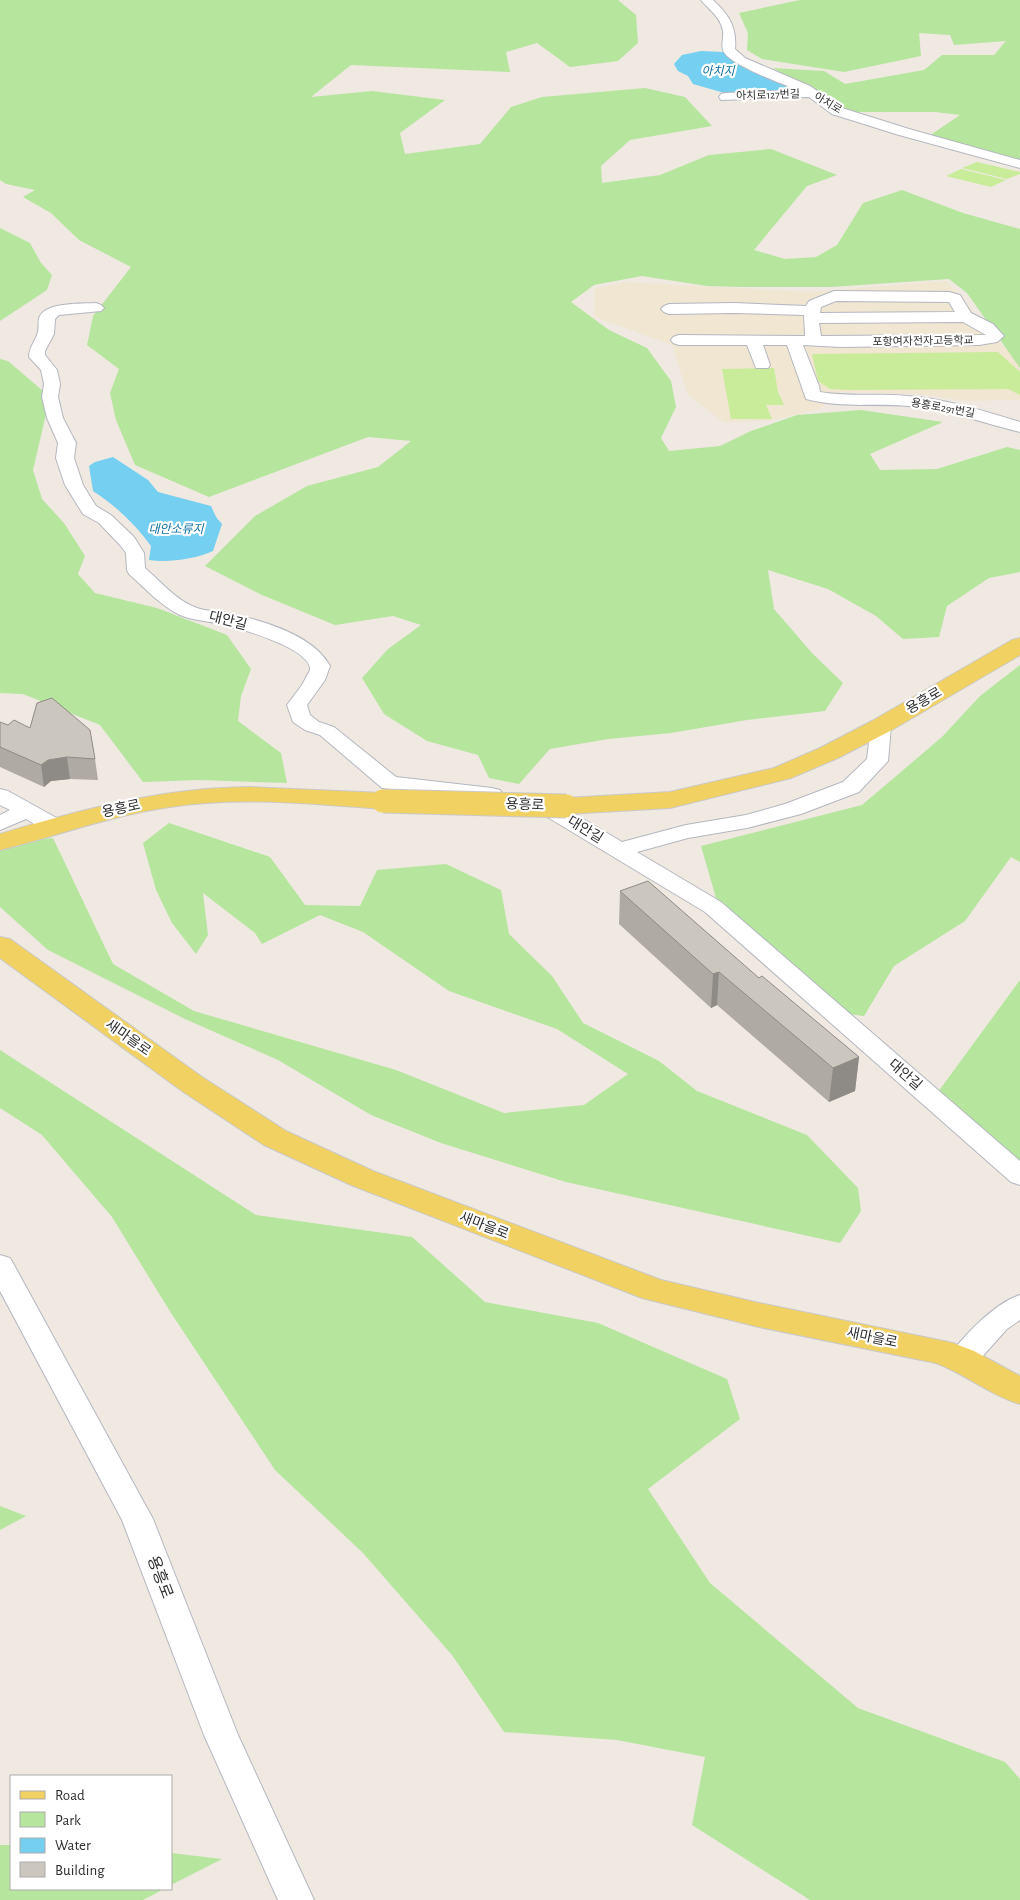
<svg xmlns="http://www.w3.org/2000/svg" width="1020" height="1900" font-family="'Alegreya Sans','Noto Sans KR',sans-serif">
  <rect width="100%" height="100%" fill="#efe9e1"/>
  <path fill="#f0e6d1" d="M947 281 998 341 1020 363V400L967 401 918 394 840 392 820 409 767 421 724 422 688 395 672 345 595 317 594 289 625 282 810 292Z"/>
  <path fill="#b6e59e" d="M0 0H618L636 15 638 43 618 61 570 67 537 43 506 52 510 72 351 65 311 97 372 91 445 100 400 133 405 154 480 144 511 107 542 97 645 88 685 97 712 126 630 140 601 166 602 183 660 175 709 155 771 149 837 175 807 186 754 250 785 259 816 257 837 245 863 203 902 190 963 213 1020 229V368L967 293 949 279 831 287H741L707 286 642 276 594 285 571 302 609 330 647 348 671 381 676 407 661 438 669 451 720 446 751 431 797 415 861 410 943 422 870 454 880 470 937 469 1007 447 1020 450V572L989 578 947 606 939 637 903 639 876 616 828 589 768 570 774 609 812 653 843 683 825 711 747 720 671 733 608 739 550 749 519 784 489 778 478 755 427 741 384 714 362 678 388 649 421 625 393 616 335 625 262 595 205 566 255 516 307 486 378 467 411 441 368 437 209 497 135 465 116 420 110 393 119 369 87 345 93 316 131 267 79 240 51 213 23 197 35 190 6 184 0 180Z
    M800 0H1020V160L929 136 960 115 935 112H851L824 99 773 68 824 71 845 84 924 70 942 55H994L1006 41 954 45 950 35 919 33 921 56 844 72 762 59 747 50 748 33 739 13Z
    M0 228 30 243 41 263 52 275 47 290 0 321Z
    M0 359 8 361 50 397 33 470 42 499 64 523 85 556 78 574 95 593 157 608 227 635 251 669 241 696 238 721 281 753 287 783 199 780 143 782 100 725 23 694 0 693Z
    M1020 665V862L1011 857 965 921 894 966 864 1016 848 1014 718 905 701 846 862 805 942 737 980 696Z
    M169 823 270 857 305 905 360 906 377 870 446 864 501 890 509 934 552 976 583 1023 659 1061 697 1091 807 1135 858 1188 861 1211 840 1243 566 1182 441 1143 371 1115 278 1060 185 1019 48 950 0 907V842L53 838 113 964 194 1011 396 1070 504 1113 584 1105 628 1074 557 1029 449 991 363 932 320 915 262 944 255 933 203 893 208 935 196 954 172 923 156 890 143 843Z
    M1020 980V1165L938 1092Z
    M0 1050 256 1215 412 1237 485 1302 598 1323 727 1379 740 1419 648 1489 710 1583 858 1708 1005 1762 1020 1779V1900H810L692 1825 705 1757 617 1740 504 1732 452 1655 363 1553 275 1470 171 1313 112 1217 42 1135 0 1108Z
    M0 1506 26 1516 0 1530Z
    M0 1845H11V1889H164L143 1900H0Z
    M171 1853 222 1859 171 1885Z"/>
  <path fill="#c9ec9a" d="M977 162 1020 172V174L1007 179 962 168Z
    M961 169 1006 180 991 187 946 176Z
    M998 352 1020 372V395L1008 389 848 390 830 389 818 381 812 354Z
    M774 368 778 392 784 405H766L772 419H731L722 369Z"/>
  <path fill="#75cff0" d="M701 51 723 52 740 64 798 90 728 94 693 84 688 76 678 71 674 64 682 55Z
    M113 457 148 480 158 492 211 506 216 517 222 524 213 551C195 559 168 563 149 560L151 546C134 523 116 506 93 491L89 466 95 462Z"/>
  <g fill="none" stroke-linecap="round" stroke-linejoin="round">
    <g stroke="#b4b7c1" stroke-width="2">
      <path id="minor" d="M701 0H713C729 15 737 27 735 49L745 58 810 86 842 108 909 129 1020 160V168L899 135 832 114 809 97 721 100 719 97 721 94 725 93 797 90C783 84 727 64 723 50 721 45 724 37 723 31 721 17 709 10 701 0Z
        M834 291 949 292 960 295 971 313 993 324 1004 336 997 342 979 345 840 347 803 345 819 386 820 392C849 397 879 393 908 396 946 399 984 411 1020 422V432C987 424 954 412 920 407 882 402 844 409 806 399L787 345H763L770 365 768 368H756L747 345H679L673 343 671 340 673 337 679 335 805 336 804 315 734 313 669 314 664 312 661 309 664 306 669 304 734 303 806 306 809 301ZM836 301 949 302 955 312 820 313 821 307ZM963 322 986 335 821 336 819 323Z
        M96 303 101 305 104 308 101 311 59 315 55 319 54 334 45 351V355L57 370 60 384 58 397 63 418 76 443 74 458 83 485 96 506 111 515 134 537 144 553 145 568C161 582 177 601 197 608 205 611 215 611 223 612 258 619 313 634 330 666L325 680 307 705 310 715 319 722 334 727 396 777 492 788 500 790 503 795 500 800 492 802 382 788 320 735 305 730 293 722 287 705 302 685 310 670C312 649 242 629 225 625 211 621 194 621 180 615 161 606 145 588 129 574L127 570 126 553 120 545 99 523 83 514 65 485 56 458 58 443 47 418 42 397 44 384 41 370 29 357C29 348 34 343 37 335 40 329 37 322 40 316 47 302 82 304 96 303Z
        M881 720 888 722 891 726 888 761 859 792 801 814 747 828 688 838 637 852 721 902 1020 1161V1185L1011 1182 705 912 529 806 526 801 529 796 537 794 545 796 622 842 686 825 746 815 785 804 843 782 867 759 871 726 874 722Z
        M0 789 8 791 62 821 65 826 62 831C48 834 38 826 26 819L0 830V815L10 810 0 805Z
        M0 1255 10 1258 14 1265 153 1519 238 1735 314 1900H278L204 1735 122 1520 0 1291Z
        M1020 1295V1320L1007 1329 972 1368 962 1371 952 1368 947 1360C960 1338 996 1302 1020 1295Z"/>
    </g>
    <g stroke="#c9c9c9" stroke-width="2">
      <path id="major" d="M1020 638V655L890 731 838 758 791 778 670 808 566 814 557 811 553 806 557 801 566 798 670 792 774 768 820 748 872 721 1012 640Z
        M249 787 383 793 392 796 396 801 392 806 383 809C312 804 240 796 170 807 112 815 57 836 0 850V834C83 809 162 788 249 787Z
        M0 937 10 939 202 1077 286 1131 373 1171 661 1280 759 1303 953 1343 974 1351 1020 1376V1404C990 1395 965 1374 936 1363L759 1327 642 1298 351 1185 264 1145 182 1091 0 958Z"/>
    </g>
    <use href="#minor" fill="#fff" fill-rule="evenodd"/>
    <use href="#major" fill="#f2d163" fill-rule="evenodd"/>
    <g stroke="#c9c9c9" stroke-width="25" stroke-linecap="butt">
      <path id="major-bridge" d="M383 801 566 806"/>
    </g>
    <use href="#major-bridge" stroke="#f2d163" stroke-width="23"/>
  </g>
  <path fill="#afaba4" d="M0 722 8 725 30 728 95 759 98 780 70 779 51 781 44 787 0 767Z
    M620 891 759 978 859 1057 855 1091 829 1102 717 1005 711 1008 619 924Z"/>
  <path fill="#8e8b86" d="M67 757 70 779 51 781 44 787 41 765 48 760Z
    M719 972 717 1005 711 1008 713 974Z
    M859 1057 855 1091 829 1102 833 1068Z"/>
  <path fill="#cbc7bf" stroke="#8e8b86" d="M52 698 90 730 95 759 67 757 48 760 41 765 0 747V722L8 725 14 720 30 728 37 703Z
    M648 881 759 978 762 976 859 1057 833 1068 719 972 713 974 620 891Z"/>
  <g text-anchor="middle" dominant-baseline="central" stroke-width="4.5" stroke-linejoin="round" paint-order="stroke">
    <g font-size="11" fill="#2e2e2e" stroke="#fff">
      <text transform="translate(768 95) rotate(-2)">아치로127번길</text>
      <text transform="translate(828 103) rotate(31)">아치로</text>
      <text transform="translate(923 341) rotate(-1)">포항여자전자고등학교</text>
      <text transform="translate(943 408) rotate(10)">용흥로291번길</text>
    </g>
    <g font-size="12" font-style="italic" fill="#0d6fa3" stroke="#fff">
      <text x="718" y="71">아치지</text>
      <text x="176" y="529">대안소류지</text>
    </g>
    <g font-size="14" fill="#2e2e2e" stroke="#fff">
      <text transform="translate(228 621) rotate(14)">대안길</text>
      <text transform="translate(924 701) rotate(-30)">용흥로</text>
      <text transform="translate(525 805) rotate(2)">용흥로</text>
      <text transform="translate(121 809) rotate(-12)">용흥로</text>
      <text transform="translate(585 830) rotate(31)">대안길</text>
      <text transform="translate(128 1038) rotate(35)">새마을로</text>
      <text transform="translate(905 1075) rotate(41)">대안길</text>
      <text transform="translate(484 1226) rotate(21)">새마을로</text>
      <text transform="translate(872 1338) rotate(12)">새마을로</text>
    </g>
    <g font-size="16" fill="#2e2e2e" stroke="#fff">
      <text transform="translate(160 1577) rotate(69)">용흥로</text>
    </g>
  </g>
  <rect x="10" y="1775" width="162" height="115" fill="#ffffff" stroke="#ababab"/>
  <rect x="20" y="1791" width="25" height="8" fill="#f2d163" stroke="#ababab"/>
  <text x="55" y="1800" font-size="15" fill="#2e2e2e">Road</text>
  <rect x="20" y="1812" width="25" height="15" fill="#b6e59e" stroke="#ababab"/>
  <text x="55" y="1825" font-size="15" fill="#2e2e2e">Park</text>
  <rect x="20" y="1838" width="25" height="15" fill="#75cff0" stroke="#ababab"/>
  <text x="55" y="1850" font-size="15" fill="#2e2e2e">Water</text>
  <rect x="20" y="1862" width="25" height="15" fill="#cbc7bf" stroke="#ababab"/>
  <text x="55" y="1875" font-size="15" fill="#2e2e2e">Building</text>
</svg>
